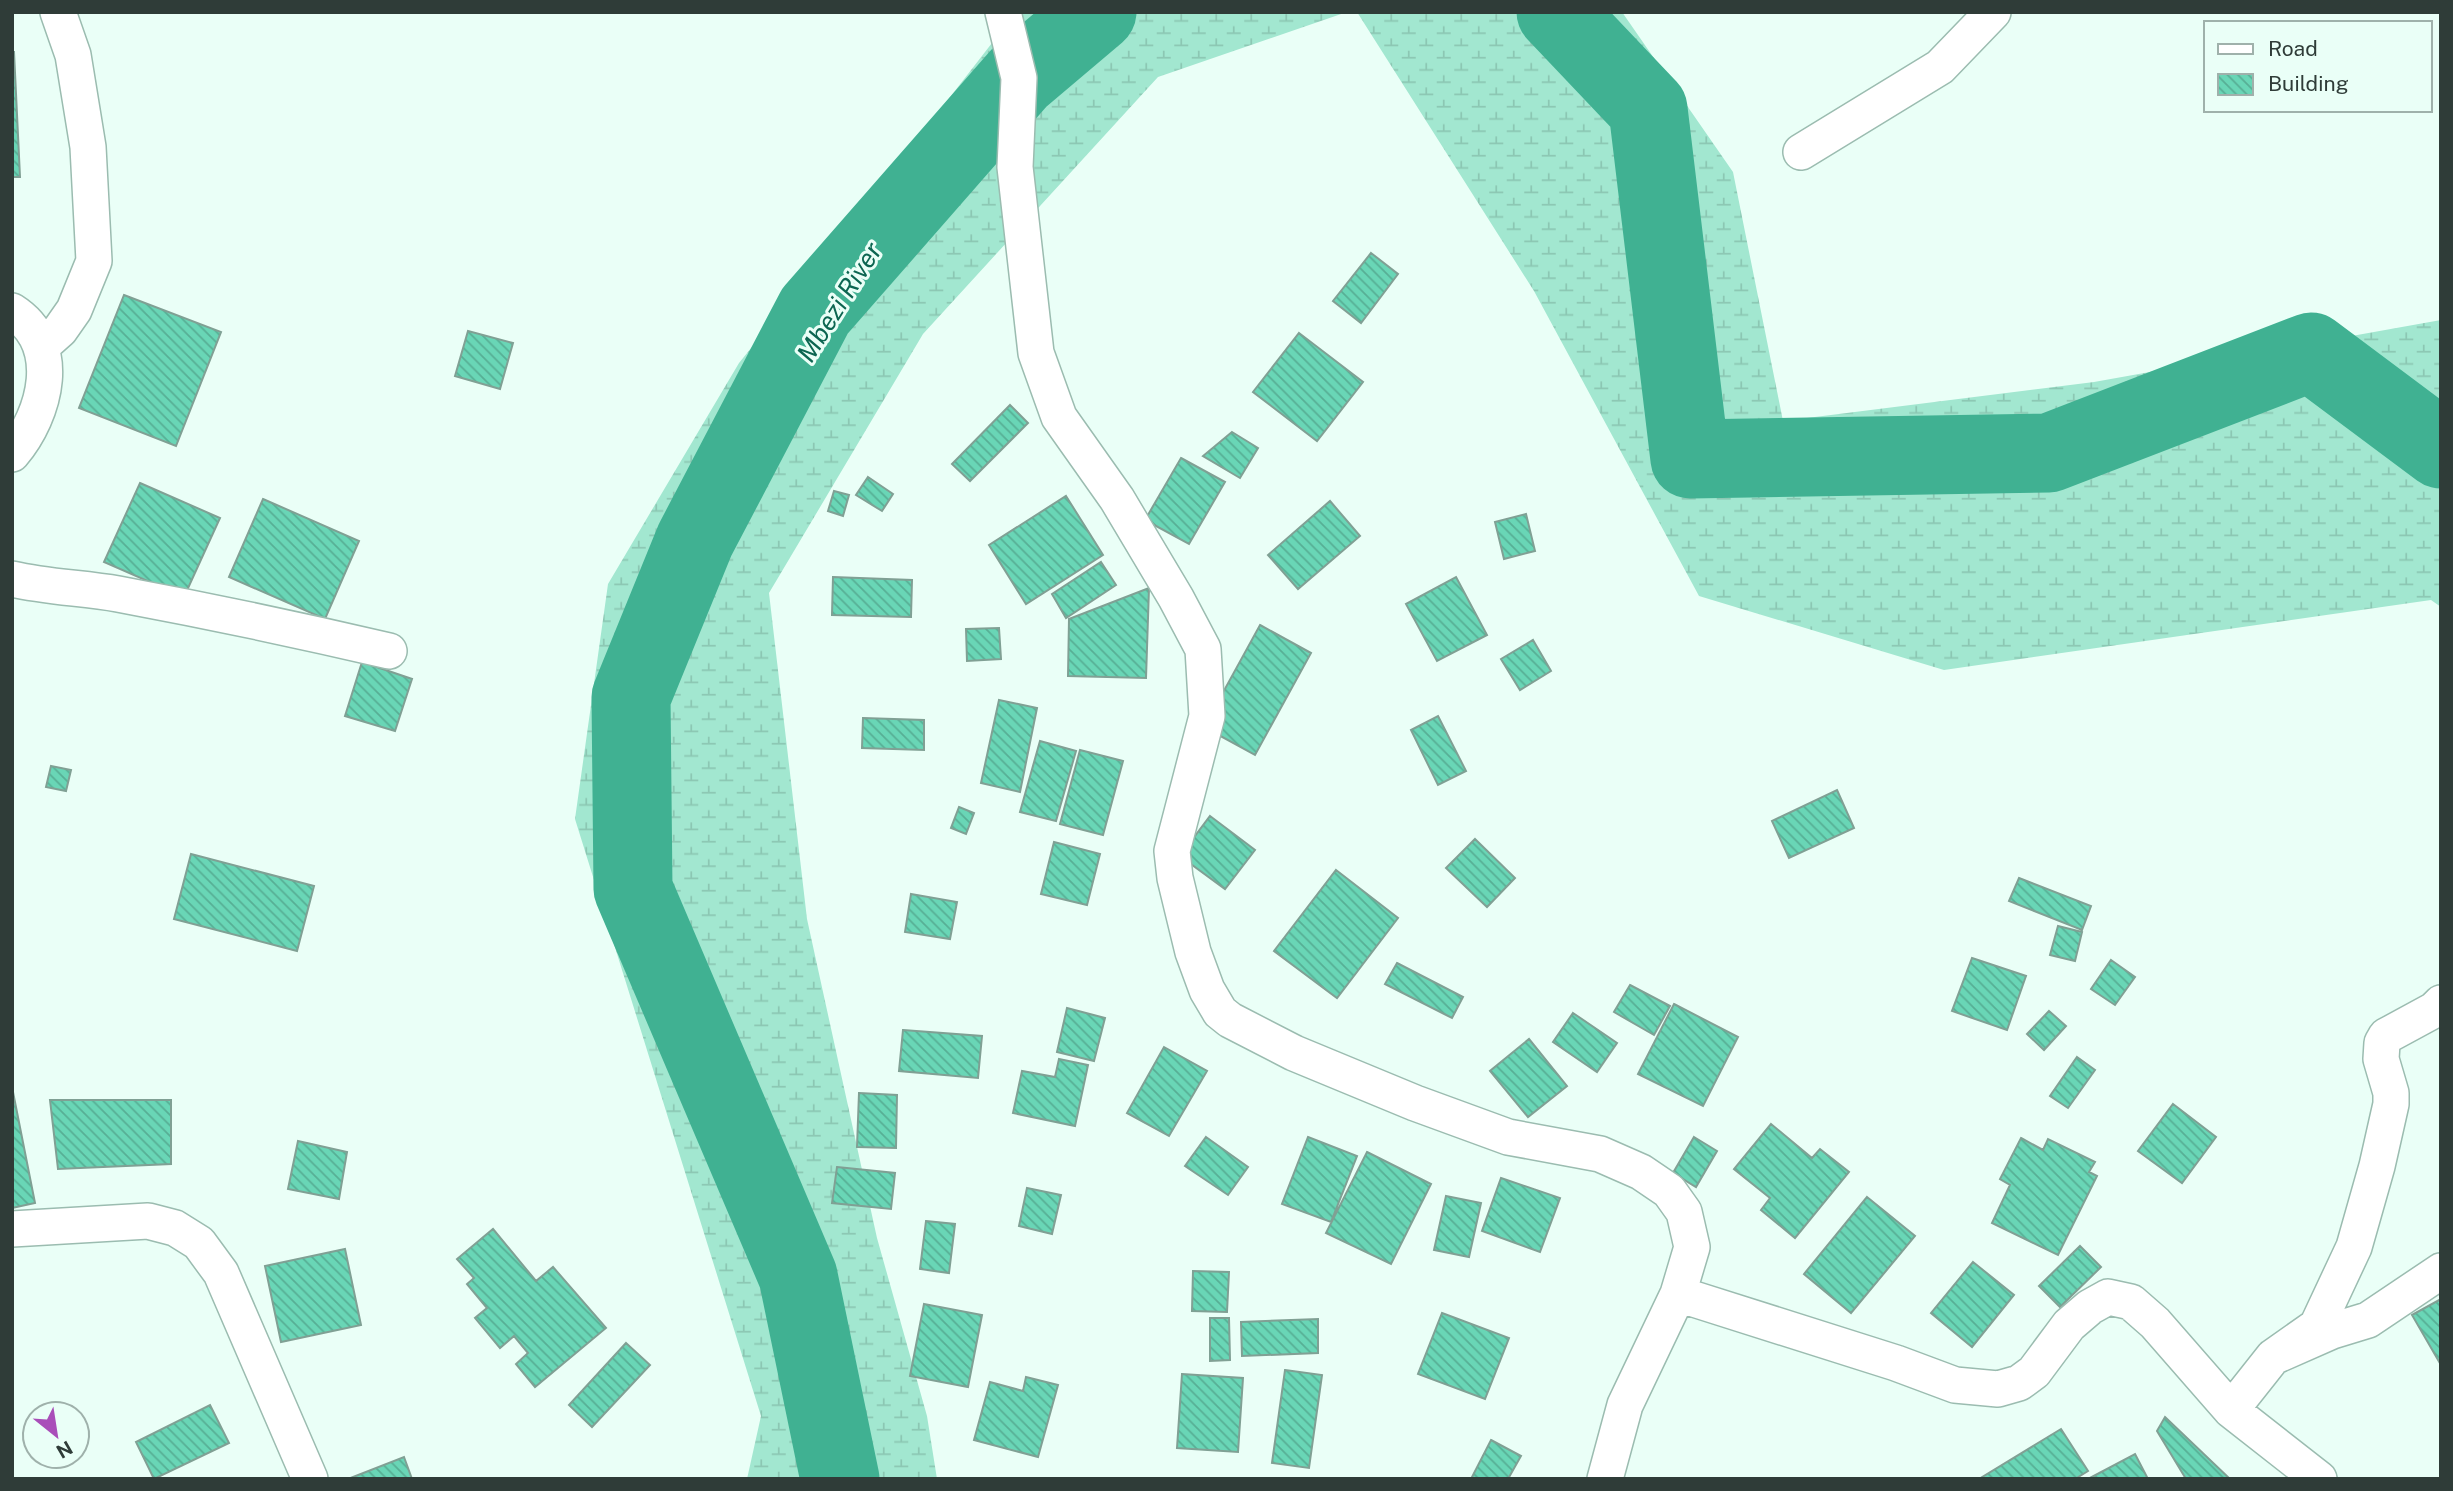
<svg xmlns="http://www.w3.org/2000/svg" width="2453" height="1491" font-family="'Public Sans',sans-serif">
  <defs>
    <pattern id="wetland-marsh" width="20" height="14" patternUnits="userSpaceOnUse" patternTransform="scale(1.75)"><rect width="20" height="14" fill="#a2e7d0"/><path d="M1 5h8M5 5V1M11 12h8M15 12V8" fill="none" stroke="#8cc7b3"/></pattern>
    <pattern id="building-back-hatch" width="6" height="6" patternUnits="userSpaceOnUse" patternTransform="scale(1.75)"><rect width="6" height="6" fill="#69d6b6"/><path d="M-1 5l2 2M0 0l6 6M5-1l2 2" fill="none" stroke="#57af95"/></pattern>
  </defs>
  <rect width="100%" height="100%" fill="#eafff7"/>
  <path fill="url(#wetland-marsh)" d="M1016 12H1347L1158 77 923 334 769 593 807 919 877 1238 927 1416 937 1479H747L761 1416 575 819 608 584 739 363 861 212Z
    M1357 12H1622L1733 172 1783 421 2094 382 2441 320V607L2431 600 1944 670 1699 596 1534 291Z"/>
  <g fill="none" stroke-linecap="round" stroke-linejoin="round">
    <path stroke="#40b192" stroke-width="79" d="M1556 12 1648 109 1690 459 2049 453 2311 352 2441 449
      M840 1479 798 1276 633 889 631 697 695 540 815 311 1019 78 1097 12"/>
  </g>
  <path fill="url(#building-back-hatch)" stroke="#80a094" stroke-width="2" d="M12 52H14L20 177H12Z
    M1371 253 1398 274 1361 323 1333 301Z
    M124 295 221 332 176 446 79 408Z
    M468 331 513 343 500 389 455 376Z
    M1299 333 1363 382 1317 441 1253 392Z
    M1010 405 1028 423 970 481 952 464Z
    M1232 432 1258 448 1240 478 1203 456Z
    M1181 458 1225 482 1189 544 1145 520Z
    M868 477 893 494 882 511 856 495Z
    M140 483 220 518 184 597 104 562Z
    M834 491 849 495 843 516 828 511Z
    M1066 496 1103 555 1026 604 989 545Z
    M263 499 359 541 325 619 229 577Z
    M1330 501 1360 536 1298 589 1268 555Z
    M1526 514 1535 551 1504 559 1495 522Z
    M1101 562 1116 585 1066 618 1052 594Z
    M833 577 912 580 911 617 832 615Z
    M1456 577 1487 635 1437 661 1406 604Z
    M1149 588 1146 678 1068 676 1069 619Z
    M1260 625 1311 653 1255 755 1204 727Z
    M999 628 1001 659 967 661 966 629Z
    M1533 640 1551 671 1520 690 1501 659Z
    M362 662 412 679 395 731 345 716Z
    M999 700 1037 708 1020 792 981 783Z
    M1438 716 1466 771 1438 785 1411 730Z
    M863 718 924 720V750L862 748Z
    M1040 741 1076 751 1056 821 1020 812Z
    M1080 750 1123 761 1103 835 1060 824Z
    M51 766 71 770 66 791 46 787Z
    M1837 790 1854 828 1789 858 1772 821Z
    M959 807 974 813 966 834 951 828Z
    M1210 816 1255 850 1225 889 1180 856Z
    M1475 839 1515 878 1487 907 1446 868Z
    M1054 842 1100 854 1087 905 1041 894Z
    M191 854 314 886 297 951 174 919Z
    M1336 870 1398 918 1337 998 1274 951Z
    M2019 878 2091 906 2082 930 2009 901Z
    M911 894 957 902 950 939 905 932Z
    M2058 926 2082 932 2075 961 2050 955Z
    M1972 958 2026 976 2007 1030 1952 1011Z
    M2111 960 2135 977 2115 1005 2091 989Z
    M1397 963 1463 997 1452 1018 1385 984Z
    M1630 985 1670 1006 1654 1035 1614 1012Z
    M1674 1004 1738 1037 1703 1106 1638 1074Z
    M1067 1008 1105 1018 1094 1061 1057 1052Z
    M2049 1011 2066 1026 2044 1050 2027 1034Z
    M1573 1013 1617 1043 1597 1072 1553 1042Z
    M903 1030 982 1036 978 1078 899 1071Z
    M1529 1039 1567 1086 1528 1117 1490 1071Z
    M1164 1047 1207 1071 1169 1136 1127 1113Z
    M2077 1057 2095 1070 2068 1108 2050 1096Z
    M1059 1059 1088 1065 1075 1126 1013 1113 1022 1071 1055 1077Z
    M12 1087 35 1203 12 1208Z
    M859 1093 897 1095 896 1148 857 1147Z
    M50 1100H171V1164L58 1169Z
    M2173 1104 2216 1137 2182 1183 2138 1151Z
    M1771 1124 1812 1158 1820 1149 1849 1172 1795 1238 1761 1210 1770 1198 1734 1169Z
    M1206 1137 1248 1167 1228 1195 1185 1166Z
    M1308 1137 1357 1156 1331 1222 1282 1204Z
    M1694 1137 1717 1151 1696 1187 1673 1173Z
    M2021 1138 2043 1150 2048 1139 2095 1162 2089 1172 2097 1176 2058 1255 1992 1223 2010 1185 2000 1179Z
    M298 1141 347 1152 339 1199 288 1189Z
    M1367 1152 1431 1184 1391 1264 1326 1233Z
    M837 1167 895 1173 891 1209 832 1203Z
    M1501 1178 1560 1198 1540 1252 1482 1231Z
    M1027 1188 1061 1195 1052 1234 1019 1226Z
    M1446 1196 1481 1203 1469 1257 1434 1250Z
    M1867 1197 1915 1236 1851 1313 1804 1274Z
    M926 1221 955 1224 949 1273 920 1269Z
    M493 1229 536 1281 553 1267 606 1328 535 1387 516 1364 528 1353 514 1336 500 1348 475 1318 487 1308 467 1284 474 1278 457 1259Z
    M2080 1246 2101 1267 2060 1307 2039 1286Z
    M345 1249 361 1325 281 1342 265 1266Z
    M1973 1262 2014 1295 1972 1347 1931 1313Z
    M1193 1271 1229 1272 1227 1312 1192 1311Z
    M2441 1299V1365L2412 1315Z
    M924 1304 982 1315 968 1387 910 1376Z
    M1442 1313 1509 1338 1485 1399 1418 1374Z
    M1210 1318H1229L1230 1360 1210 1361Z
    M1318 1319V1353L1242 1356 1241 1322Z
    M626 1343 650 1365 592 1427 569 1405Z
    M1285 1370 1322 1375 1309 1468 1272 1463Z
    M1182 1374 1243 1378 1238 1452 1177 1448Z
    M1026 1377 1058 1385 1038 1457 974 1440 990 1382 1023 1391Z
    M210 1405 229 1443 154 1479 136 1442Z
    M2165 1417 2230 1479H2186L2157 1431Z
    M2061 1429 2088 1471 2075 1479H1979Z
    M1491 1440 1521 1456 1508 1479H1471Z
    M2135 1454 2148 1479H2088Z
    M404 1457 412 1479H348Z"/>
  <g fill="none" stroke-linecap="round" stroke-linejoin="round">
    <g stroke="#9bbcb0" stroke-width="38">
      <path id="minor" d="M1003 12 1019 78 1015 167 1036 353 1059 417 1117 499 1176 598 1203 649 1207 716 1172 851 1175 878 1193 952 1207 990 1220 1012 1230 1020 1294 1053 1415 1103 1508 1137 1600 1154 1641 1172 1669 1191 1684 1212 1692 1247 1678 1294 1625 1405 1605 1479
        M1801 152 1940 67 1993 12
        M12 311C64 344 46 414 12 454
        M42 346 60 330 74 310 94 261 88 147 73 55 58 12
        M12 579C47 587 83 588 118 594 209 611 299 630 389 651
        M12 1229 148 1221 175 1228 199 1243 221 1273 310 1479
        M1678 1294 1896 1363 1955 1385 1998 1389 2019 1383 2034 1372 2069 1325 2090 1307 2108 1297 2131 1302 2155 1323 2231 1410 2319 1479
        M2273 1357 2317 1326 2354 1247 2377 1166 2391 1104V1093L2381 1059 2382 1043 2386 1036 2434 1010 2441 1003
        M2231 1410 2273 1357 2332 1331 2368 1320 2441 1271"/>
    </g>
    <use href="#minor" stroke="#fff" stroke-width="35"/>
  </g>
  <g text-anchor="middle" dominant-baseline="central" stroke-width="6" stroke-linejoin="round" paint-order="stroke">
    <g font-size="26" font-style="italic" fill="#0c6651" stroke="#eafff7">
      <text transform="translate(839 302) rotate(-58)">Mbezi River</text>
    </g>
  </g>
  <rect width="2453" height="1491" fill="none" stroke="#2f3c38" stroke-width="28"/>
  <rect x="2204" y="21" width="228" height="91" fill="#eafff7" stroke="#9fb1ab" stroke-width="2"/>
  <rect x="2218" y="44" width="35" height="10" fill="#ffffff" stroke="#9fb1ab" stroke-width="2"/>
  <text x="2268" y="56" font-size="21" fill="#2f3c38">Road</text>
  <rect x="2218" y="74" width="35" height="21" fill="url(#building-back-hatch)" stroke="#9fb1ab" stroke-width="2"/>
  <text x="2268" y="91" font-size="21" fill="#2f3c38">Building</text>
  <g transform="translate(56 1435) rotate(150)"><circle r="33" fill="#eafff7" stroke="#9fb1ab" stroke-width="2"/>
  <path d="M0-5L12 26L0 18L-12 26Z" fill="#a94eb9"/>
  <text y="-10" font-size="19" font-weight="bold" text-anchor="middle" fill="#2f3c38">N</text>
  </g>
</svg>
